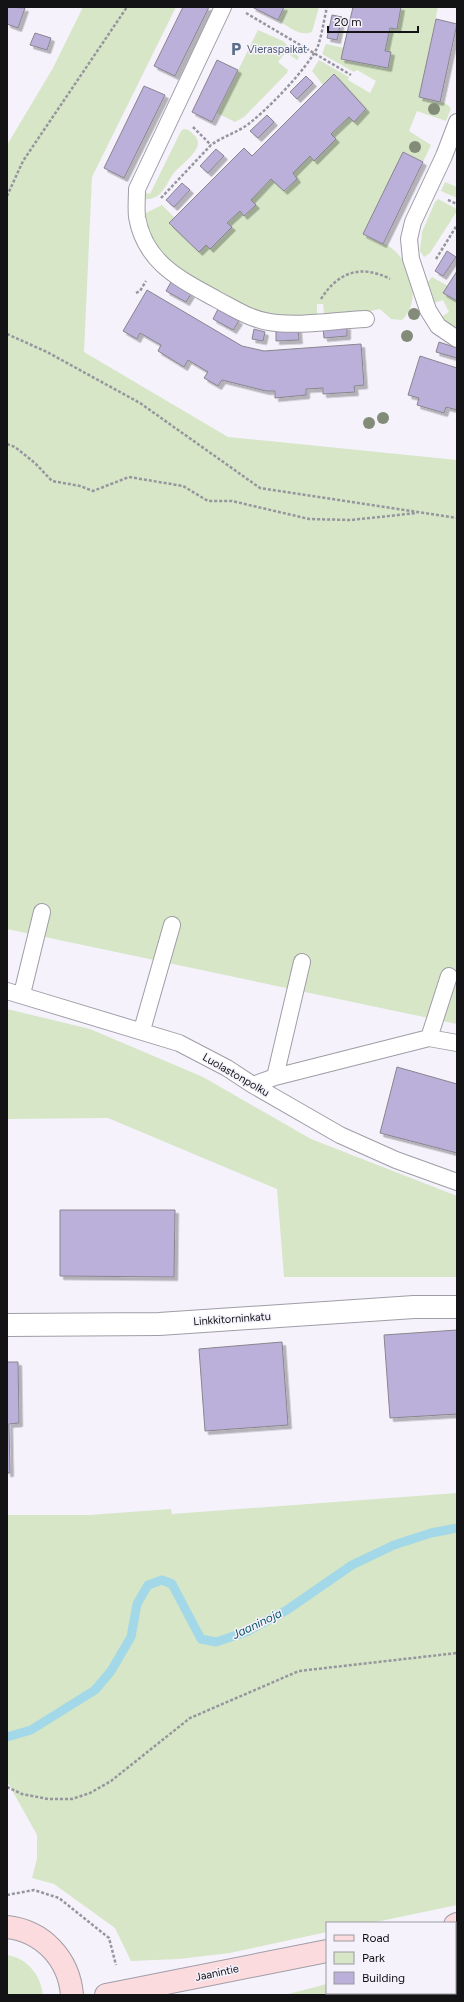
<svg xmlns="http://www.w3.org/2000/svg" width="464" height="2002" font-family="Figtree,sans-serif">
  <defs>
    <filter id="shadow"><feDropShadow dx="3.5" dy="3.5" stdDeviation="0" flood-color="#0004"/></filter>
  </defs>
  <rect width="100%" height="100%" fill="#f5f2fc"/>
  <path fill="#d6e6c7" d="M83 7H176L92 177 84 352 228 437 457 460V1024L7 929V145L53 68Z
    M284 7H319L312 32C300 37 287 26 278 20Z
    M401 7H438L419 97 445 103 451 108 446 121 417 111 409 131 431 145 423 162 403 152 363 234C371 239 382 242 390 247 412 262 422 301 402 320L391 319 380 309 366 312 324 314 323 304H317V315C298 316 280 318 262 314 250 311 237 301 226 296 185 274 157 264 144 215L146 213 162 205 175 218 170 223 199 252 206 245 211 249 232 228 227 223 240 211 245 215 255 205 251 200 271 179 285 191 297 179 293 173 310 156 315 161 336 139 331 134 349 117 354 122 366 109 334 75 323 85 312 71 319 60 349 77 348 80 370 93 376 81 357 70 354 72 322 54 326 44 344 48 341 59 388 68 391 52 385 51 390 28 397 29Z
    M258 30 283 41 299 57 297 60 286 52 278 62 288 70 287 73 244 117 235 122 217 113Z
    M184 129C188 129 191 132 194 135 208 147 181 164 174 173 169 179 166 188 160 194 156 198 149 200 143 199L144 192 150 194 181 131Z
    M445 182 457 187V198L441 191Z
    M438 199 455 208 457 211 430 253 424 257 420 251 422 232 435 202Z
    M432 277 448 286 443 293 457 301V332L447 325 441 317 449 312 443 300 434 303 427 283Z
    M7 1009 90 1029 203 1077 311 1139 457 1196V1277H284L277 1189 108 1118 7 1119Z
    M457 1493V1905L371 1923H327V1932L230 1953 179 1959 131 1961 115 1928 54 1884 32 1878 37 1859V1835L7 1781V1515H89L171 1509 172 1514Z
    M7 1955C27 1958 41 1975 43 1995H7Z
    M327 1984V1993H338L329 1995H284Z"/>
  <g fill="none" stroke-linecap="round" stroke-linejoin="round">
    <path stroke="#a2d8e7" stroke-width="9" d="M7 1737 31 1730 95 1690 111 1671 131 1637 137 1604 148 1585 162 1580 172 1584 201 1639 216 1642 246 1632 287 1610 352 1565 394 1545 431 1533 457 1528"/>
  </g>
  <path fill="#bbb0d9" stroke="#88858e" filter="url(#shadow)" d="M7 7 25 8 18 28 7 24Z
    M183 7H209L175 76 154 66Z
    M252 7H284L278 20Z
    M353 7H401L397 29 390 28 385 51 391 52 388 68 341 59Z
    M332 15 342 17 337 40 327 38Z
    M436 19 457 24 440 102 419 97Z
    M35 33 51 38 47 50 30 45Z
    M217 60 238 70 212 122 192 112Z
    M334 74 366 109 354 122 349 117 331 134 336 139 314 161 310 156 293 173 297 179 284 191 271 179 251 200 256 205 244 216 240 211 227 223 232 227 210 249 206 245 199 252 169 223 244 148 252 156Z
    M306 76 313 83 297 99 290 92Z
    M144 86 165 95 124 178 104 168Z
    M267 115 274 122 258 138 250 131Z
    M216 149 224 156 208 173 200 166Z
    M403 152 423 162 383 244 363 234Z
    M182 183 190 190 174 207 166 200Z
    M447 251 456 257 443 276 435 271Z
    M457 271V301L443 293Z
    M171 282 191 294 186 302 166 291Z
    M147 290 242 346 264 351 361 344 364 385 354 386 355 392 323 394V388L306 389V395L275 398V391H266L222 380 218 386 204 378 208 372 188 360 184 367 158 351 161 345 140 333 137 339 123 331Z
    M218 309 239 321 233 330 213 319Z
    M347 326V336L324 338 323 328Z
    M254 329 265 332 263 341 252 339Z
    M298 329 299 340 276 341V331Z
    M439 342 457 348V358L436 352Z
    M420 356 457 368V410L446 407 444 413 417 405 419 398 408 395Z
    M397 1067 457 1084V1153L380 1133Z
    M60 1210H175L174 1277 60 1276Z
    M457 1330V1414L390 1418 384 1335Z
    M282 1342 288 1425 205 1431 199 1349Z
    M7 1362H18L19 1423 9 1424 10 1473H7Z"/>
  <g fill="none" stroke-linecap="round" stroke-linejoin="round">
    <g stroke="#9f9da6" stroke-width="18">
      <path id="service" d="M223 7 137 189C137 198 136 208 137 217 145 263 180 279 216 299 233 308 250 319 269 322 299 327 336 320 366 319
        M457 122 444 156 413 222 409 239 411 259 428 310 438 326 457 339
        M7 991 179 1043 227 1068 253 1085 340 1135 396 1160 457 1182
        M22 994 42 912
        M142 1030 172 925
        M429 1038 449 976
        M275 1077 302 962
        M253 1085 275 1077 429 1038 457 1043"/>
    </g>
    <g stroke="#9f9da6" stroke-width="24">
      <path id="minor" d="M7 1325 159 1324 414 1307H457"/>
    </g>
    <g stroke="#9f9da6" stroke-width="24">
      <path id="secondary" d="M455 1925 457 1924
        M7 1927C43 1931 69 1959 72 1995
        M106 1995 327 1951"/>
    </g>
    <path stroke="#97959d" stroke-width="2.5" stroke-dasharray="3 2" stroke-linecap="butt" d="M246 13 351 75
      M193 127 211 145
      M7 196 23 161 127 7
      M161 198 211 145C222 137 233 134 244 127 263 115 309 67 318 46 322 34 324 20 327 7
      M448 200 457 204
      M436 259 457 225
      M136 293 140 291 146 281
      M321 299C338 272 361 264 390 279
      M7 334 47 352 140 403 260 488 457 518
      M7 444 15 447 35 463 52 481 80 486 93 491 129 477 183 486 208 501H232L309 519 351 520 417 513
      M7 1787 22 1794 48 1799H72L90 1793 111 1781 190 1718 299 1671 457 1653
      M7 1895 34 1890 59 1898 109 1938 116 1965
      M455 1975H457
      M364 1995 373 1993"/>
    <use href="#service" stroke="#fff" stroke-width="16"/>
    <use href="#minor" stroke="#fff" stroke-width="22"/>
    <use href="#secondary" stroke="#fbdbde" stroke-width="22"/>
  </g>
  <g fill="#838c78">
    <circle cx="434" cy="109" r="6"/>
    <circle cx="415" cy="147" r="6"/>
    <circle cx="414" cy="314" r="6"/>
    <circle cx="407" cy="336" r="6"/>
    <circle cx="383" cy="418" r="6"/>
    <circle cx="369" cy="423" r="6"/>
  </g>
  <defs>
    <g id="parking-bare" transform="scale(1.08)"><path d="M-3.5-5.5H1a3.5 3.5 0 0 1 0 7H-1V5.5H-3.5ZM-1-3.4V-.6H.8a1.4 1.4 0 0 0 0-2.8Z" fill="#5c6f8a" stroke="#f5f2fc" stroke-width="2.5" paint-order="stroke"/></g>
  </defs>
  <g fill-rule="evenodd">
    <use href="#parking-bare" x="236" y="49"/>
  </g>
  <g text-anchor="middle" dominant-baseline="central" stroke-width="3" stroke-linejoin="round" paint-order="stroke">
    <g font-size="11" fill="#4e5e75" stroke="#f5f2fc" text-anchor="start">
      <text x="247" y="49">Vieraspaikat</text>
    </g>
    <g font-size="11" fill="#131316" stroke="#f5f2fc">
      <text transform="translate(236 1075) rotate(30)">Luolastonpolku</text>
      <text transform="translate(232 1319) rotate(-4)">Linkkitorninkatu</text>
      <text transform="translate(217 1973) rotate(-12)">Jaanintie</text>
    </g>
    <g font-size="12" font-style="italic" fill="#0b5666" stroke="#f5f2fc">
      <text transform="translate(257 1624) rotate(-26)">Jaaninoja</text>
    </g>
  </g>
  <rect width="464" height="2002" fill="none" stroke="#131316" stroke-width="16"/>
  <rect x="326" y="1922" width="130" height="72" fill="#f5f2fc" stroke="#9b99a0"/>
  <rect x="334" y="1935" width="20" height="6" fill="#fbdbde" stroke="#9b99a0"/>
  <text x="362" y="1942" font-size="12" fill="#131316">Road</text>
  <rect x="334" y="1952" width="20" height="12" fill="#d6e6c7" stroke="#9b99a0"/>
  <text x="362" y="1962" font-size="12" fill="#131316">Park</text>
  <rect x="334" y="1972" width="20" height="12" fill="#bbb0d9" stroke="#9b99a0"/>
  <text x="362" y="1982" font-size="12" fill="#131316">Building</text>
  <path d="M328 26v6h90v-6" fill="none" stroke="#131316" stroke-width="2"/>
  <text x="334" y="26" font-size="12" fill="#131316" stroke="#f5f2fc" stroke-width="3" paint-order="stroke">20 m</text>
</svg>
